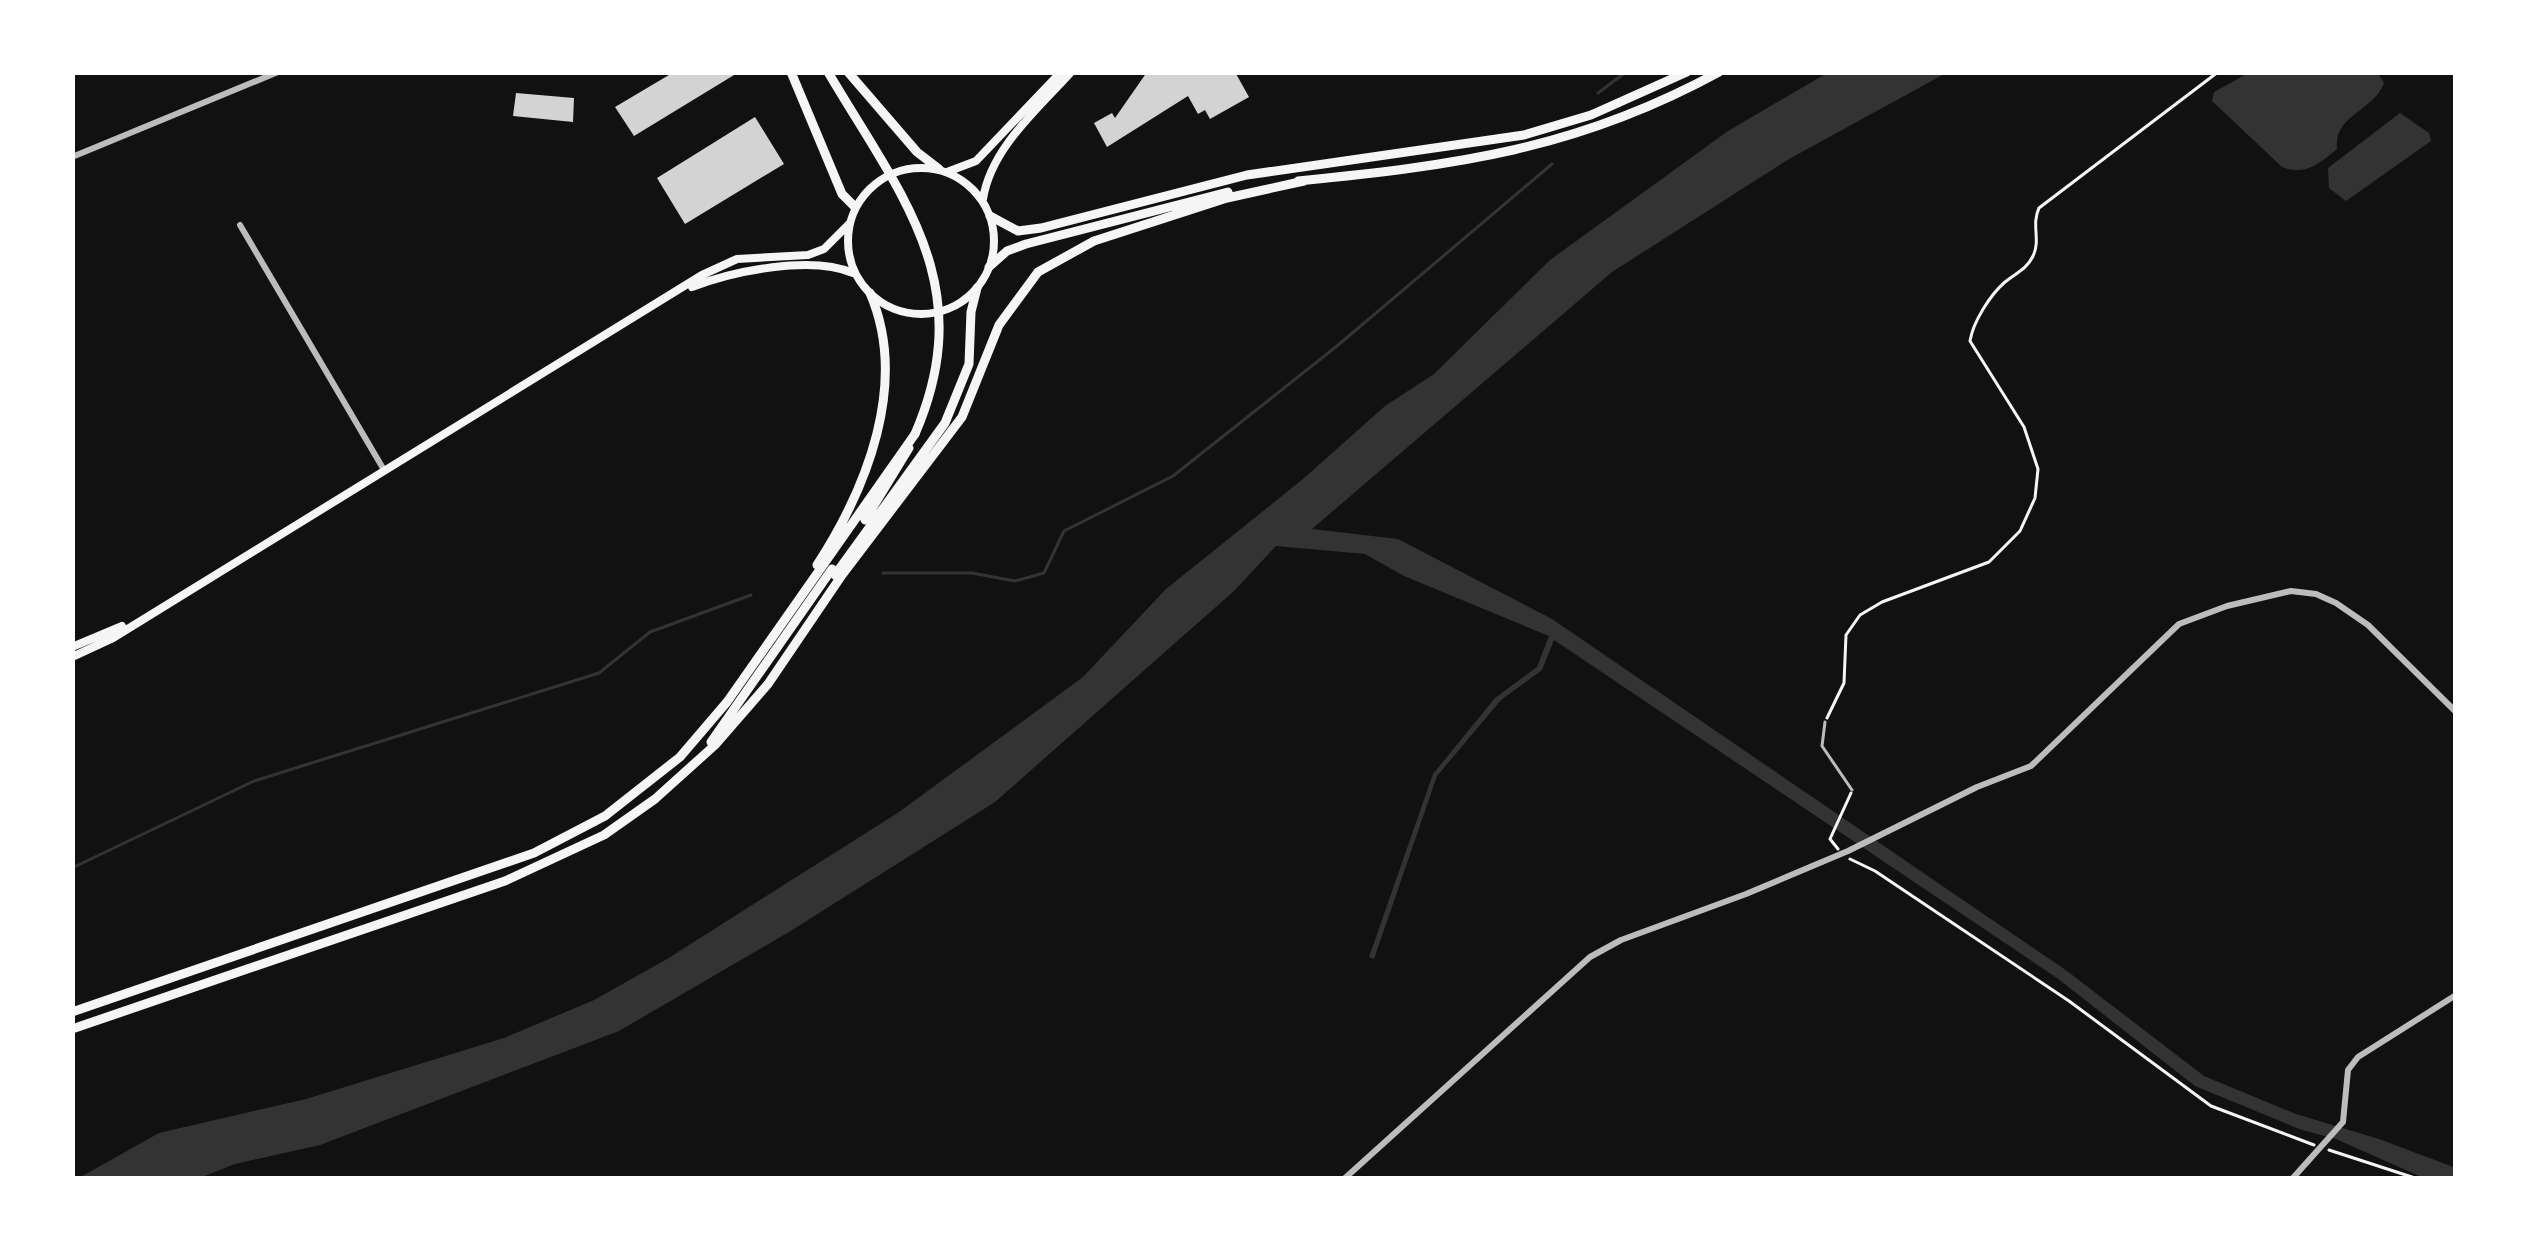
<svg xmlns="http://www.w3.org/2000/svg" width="2528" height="1251" font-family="'Varela Round',sans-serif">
  <rect width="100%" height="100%" fill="#111"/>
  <path fill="#333" d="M1829 72H1948L1789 159 1612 272 1312 529 1398 539 1552 619 2067 971 2204 1076 2296 1114 2379 1139 2456 1168V1179H2426L2336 1139 2302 1130 2195 1086 2057 978 1554 640 1542 670 1501 700 1437 776 1374 959 1369 957 1433 774 1495 698 1537 667 1549 636 1404 576 1365 554 1276 546 1234 591 995 802 789 932 619 1031 320 1145 235 1164 197 1179H77L159 1133 306 1099 504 1038 594 1000 667 959 899 812 1083 677 1166 589 1303 479 1385 406 1434 374 1550 260 1728 131Z
    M2250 72H2377L2384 83C2374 111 2333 115 2337 149 2319 164 2305 176 2282 167L2212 101 2214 92Z
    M2400 113 2429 133 2431 141 2346 201 2329 188 2328 168Z"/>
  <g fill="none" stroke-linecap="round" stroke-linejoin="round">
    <path stroke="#333" stroke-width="3" d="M1598 93 1626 72
      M883 573H972L1015 581 1044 573 1064 531 1173 476 1337 346 1552 164
      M72 868 254 781 599 673 650 632 751 595"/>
  </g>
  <path fill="#d3d3d3" d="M674 72H739L634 136 615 107Z
    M1147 72H1235L1249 97 1210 119 1205 110 1198 114 1188 96 1107 147 1094 123 1112 113 1115 118Z
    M516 93 574 98 573 122 513 116Z
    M755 117 784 164 685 224 657 178Z"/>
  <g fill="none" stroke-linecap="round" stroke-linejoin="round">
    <path stroke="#f5f5f5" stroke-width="3" d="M1827 718 1844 683 1846 635 1860 615 1882 602 1989 562 2020 531 2035 498 2038 469 2024 427 1970 341C1973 322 1990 295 2005 282 2016 273 2027 269 2033 256 2041 240 2031 225 2039 208L2218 72
      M1838 849 1830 839 1851 793
      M1850 859 1875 871 2069 1001 2211 1106 2314 1145
      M2329 1150 2418 1179"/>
    <path stroke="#bcbcbc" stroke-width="3" d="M1825 722 1822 746 1852 790"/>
    <path stroke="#bcbcbc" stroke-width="6" d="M72 157 278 72
      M240 225 384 470
      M1344 1179 1590 957 1621 940 1746 894 1848 851 1977 787 2031 766 2179 624 2227 606 2291 591 2316 594 2336 603 2368 625 2456 712
      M2292 1179 2343 1122 2348 1070 2358 1057 2456 995"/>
    <path stroke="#f5f5f5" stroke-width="8" d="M848 241a73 73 0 1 1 146 0a73 73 0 1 1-146 0Z
      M947 172 976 161 1061 72
      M983 199C991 148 1038 109 1071 72
      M692 287C734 271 811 255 853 273
      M72 647 122 626
      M72 657 113 638 702 275 737 259 808 255 824 249 849 224"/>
    <path stroke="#f5f5f5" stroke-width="9" d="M791 72 842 194 855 207
      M828 72C901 196 980 284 915 434
      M848 72 917 152 939 169"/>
    <path stroke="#f5f5f5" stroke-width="9" d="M1298 181C1456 165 1576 150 1719 72
      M990 216 1018 231 1041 228 1247 175 1524 135 1591 115 1687 72
      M989 267 1007 251 1026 244 1228 192
      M865 520 909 448
      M817 565C867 488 909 383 870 293
      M835 575 945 423 969 364 971 312 977 288
      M711 742 832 569
      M72 1012 534 853 605 816 680 757 727 702 915 434
      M72 1029 505 881 604 835 655 799 715 745 768 684 842 575 962 417 999 325 1038 272 1094 241 1227 198 1304 181"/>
  </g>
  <rect width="2528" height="1251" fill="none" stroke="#ffffff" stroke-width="150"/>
</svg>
